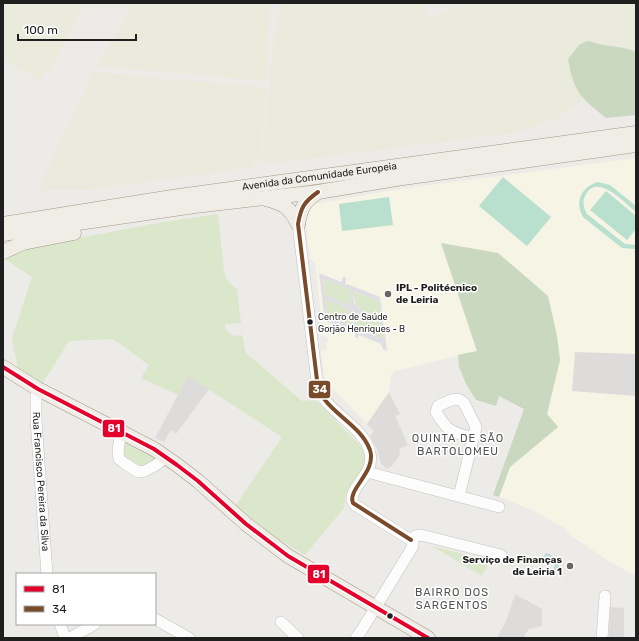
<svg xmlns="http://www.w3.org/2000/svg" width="639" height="641" font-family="Rubik,sans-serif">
  <rect width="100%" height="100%" fill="#edebe8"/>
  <path fill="#f5f4e5" d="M636 158V576L610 562 569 534 566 529 532 510 499 497 510 467 558 427 547 414 560 360 557 336 548 296 441 243 477 351 395 371 391 375 389 392 367 424 332 388 329 393 326 388 321 353 322 351 326 350 328 338 320 335 317 332 318 328 322 325 315 263 310 259 305 214 313 204 400 189Z"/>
  <path fill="#ebebdd" d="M3 3H86L54 63 40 82 3 59Z
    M134 3H270L267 81 96 66Z
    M281 3H425L427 14 435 17 465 3H636V52L622 47 597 44 593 42 577 90 584 100 559 118 515 133 261 165 274 38Z
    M93 72 266 87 261 154 258 162 251 168 85 190H38Z"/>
  <path fill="#dae7ca" d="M218 214 224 272C227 281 230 284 237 289L241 323 225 324V329L233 336 242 335 246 353 302 401 315 400 357 442 364 451 365 460 364 466 346 493 344 508 305 555 273 536 236 505 282 437 188 376 178 395 141 378 149 365 119 343 111 339 69 341 42 384 18 370 12 338 32 277 3 258 31 247 163 222Z
    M323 278 350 289V303L348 305 325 295Z
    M353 291 379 301 380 318C362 310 355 313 353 291Z
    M326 299 347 308 349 313 352 315 354 328 327 316Z
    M357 313 381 323 384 340 357 329 356 314Z
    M123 442 156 458 146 466 138 467 124 458 122 451Z
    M432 546 490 561 482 576Z"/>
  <path fill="#cad8c0" d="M587 41C591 41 595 43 599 44 613 47 622 46 636 52V115L606 118C580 97 574 93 568 59L579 45Z
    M441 243 498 253 548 296 557 336 560 360 547 414 558 427 510 467 499 497 493 495 524 409 499 396 496 406 476 400 466 384 459 367 458 355 477 351Z"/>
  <path fill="#b9dfce" d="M503 177 551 217 527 246 479 206Z
    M598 182 610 185 636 206V212C625 203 596 171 585 196 582 202 584 209 587 214L625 244 636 245V249L622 248 583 217C574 202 582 186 598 182Z
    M606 191 636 216V229L627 240 590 210Z
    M389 197 393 225 342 231 339 204Z"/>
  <path fill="#dddcdb" d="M575 352 636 354V396L572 391Z
    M188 376 209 389 176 434 171 430 164 442 155 438Z
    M389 392 400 414 395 416 408 445 399 449 400 454 398 458 392 466 387 469 381 464 377 449 370 436 374 431 367 424Z
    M515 594 542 609V626L529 629 523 638H497L506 621Z
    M610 607 624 608V638H609Z"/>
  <path fill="#dfdee2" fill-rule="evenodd" d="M319 273 341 282 343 277H346L345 285 347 284 380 297 387 351 383 349 381 344 359 335 357 338 355 337V331L353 332 325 321ZM323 279 350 289V303L348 305 325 295ZM353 291 379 301 380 318 359 309 358 306 354 303ZM326 300 347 308 349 313 352 315 354 327 327 316ZM357 313 381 323 384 339 357 329 356 314Z"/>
  <path fill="#c0d7dc" d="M546 553 550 554 552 557H559L562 561 558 565 560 569 558 572 555 571 553 569 555 565 553 563 543 564 541 560Z"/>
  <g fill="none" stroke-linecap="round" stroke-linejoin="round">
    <g stroke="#c3c2c0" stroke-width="12">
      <g id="minor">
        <path d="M298 224 316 373C317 382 319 392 324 399 337 416 366 431 370 453 375 474 351 485 352 500L355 505 411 540"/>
        <path id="s1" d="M38 389 36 395V420L47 574"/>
        <path d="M121 431 118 451 119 459 124 463 138 472 145 471 156 465 166 457"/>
        <path d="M367 472 499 507"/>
        <path d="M459 496 476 427 464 403C456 395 447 402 438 406L436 412C449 433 450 431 473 438"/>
        <path d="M411 540 415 536 421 535 501 555"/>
        <path d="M155 619 189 638"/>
        <path d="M281 622 298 638"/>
        <path d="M60 624 65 638"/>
        <path d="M70 638 95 624"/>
        <path d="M356 638 363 628 413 546V543L411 540"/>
        <path d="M602 638 605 596"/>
      </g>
    </g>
    <g stroke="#a19887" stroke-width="15">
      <g id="major">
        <path d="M266 199C285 204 290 208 298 224"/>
        <path id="s2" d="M3 224 172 197 636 133"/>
        <path d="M298 224C301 207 304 202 318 192"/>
        <path d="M3 234 195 206 318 192 396 179 636 145"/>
        <path d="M3 252 23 243 74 233"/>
        <path d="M3 367 38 389 154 449 177 465 198 481 246 524 288 556 428 638"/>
      </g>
    </g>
    <use href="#minor" stroke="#fcfcfc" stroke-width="11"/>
    <use href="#major" stroke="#f0ece6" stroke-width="14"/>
    <g stroke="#fff" stroke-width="7">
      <path id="bus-1" d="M3 367 38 389 154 449 177 465 198 481 246 524 288 556 428 638"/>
    </g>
    <g stroke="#fff" stroke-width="7">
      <path id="bus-2" d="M318 192C304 202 301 207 298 224L317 380C319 387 320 394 325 400 338 417 362 428 370 450 377 472 347 489 353 503L411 540"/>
    </g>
    <use href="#bus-1" stroke="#e4002b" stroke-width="4"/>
    <use href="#bus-2" stroke="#7a4b2a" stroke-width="4"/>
  </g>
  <g fill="#676665" stroke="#fff" stroke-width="1.5">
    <circle cx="388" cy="294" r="4"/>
    <circle cx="570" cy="566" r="4"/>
  </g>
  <g fill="#1f1f1f" stroke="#fff" stroke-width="1.5">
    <circle cx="310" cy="322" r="3.5"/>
    <circle cx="390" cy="616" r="3.5"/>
  </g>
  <g text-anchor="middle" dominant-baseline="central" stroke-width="3" stroke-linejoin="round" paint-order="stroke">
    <g font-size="9" fill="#1f1f1f" stroke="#fff" text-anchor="start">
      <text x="318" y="317">Centro de Saúde<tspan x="318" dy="12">Gorjão Henriques - B</tspan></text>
    </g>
    <g font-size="10" fill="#1f1f1f" stroke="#fff">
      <text stroke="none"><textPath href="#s2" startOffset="320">Avenida da Comunidade Europeia</textPath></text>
      <text stroke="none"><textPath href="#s1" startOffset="93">Rua Francisco Pereira da Silva</textPath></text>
    </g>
    <g font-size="10" font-weight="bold" fill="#1f1f1f" stroke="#fff" text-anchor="start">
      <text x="396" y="288">IPL - Politécnico<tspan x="396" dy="12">de Leiria</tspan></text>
      <text x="562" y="560" text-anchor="end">Serviço de Finanças<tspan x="562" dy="12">de Leiria 1</tspan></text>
    </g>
    <g font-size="11" letter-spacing="1" fill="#525252" stroke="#fff">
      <text x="458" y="438">QUINTA DE SÃO<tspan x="458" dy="13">BARTOLOMEU</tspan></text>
      <text x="452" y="592">BAIRRO DOS<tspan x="452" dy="13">SARGENTOS</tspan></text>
    </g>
  </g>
  <g stroke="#fff" stroke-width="1.5">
    <rect x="308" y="380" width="23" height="19" rx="4" fill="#7a4b2a"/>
    <rect x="102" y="419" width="23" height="19" rx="4" fill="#e4002b"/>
    <rect x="307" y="564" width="23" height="20" rx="4" fill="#e4002b"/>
  </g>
  <g font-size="11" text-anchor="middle" font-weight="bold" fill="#fff">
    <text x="320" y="393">34</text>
    <text x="114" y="432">81</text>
    <text x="319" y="578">81</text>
  </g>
  <rect width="639" height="641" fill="none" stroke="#1f1f1f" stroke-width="8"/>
  <rect x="16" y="573" width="140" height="52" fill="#ffffff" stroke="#a5a5a5"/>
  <rect x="24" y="586" width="20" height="6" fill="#e4002b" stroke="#a5a5a5"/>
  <text x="52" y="593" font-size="12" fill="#1f1f1f">81</text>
  <rect x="24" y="606" width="20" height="6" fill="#7a4b2a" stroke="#a5a5a5"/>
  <text x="52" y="613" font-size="12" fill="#1f1f1f">34</text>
  <path d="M18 34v6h118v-6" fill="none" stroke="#1f1f1f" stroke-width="2"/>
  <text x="24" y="34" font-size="12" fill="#1f1f1f" stroke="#ffffff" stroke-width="3" paint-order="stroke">100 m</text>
</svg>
